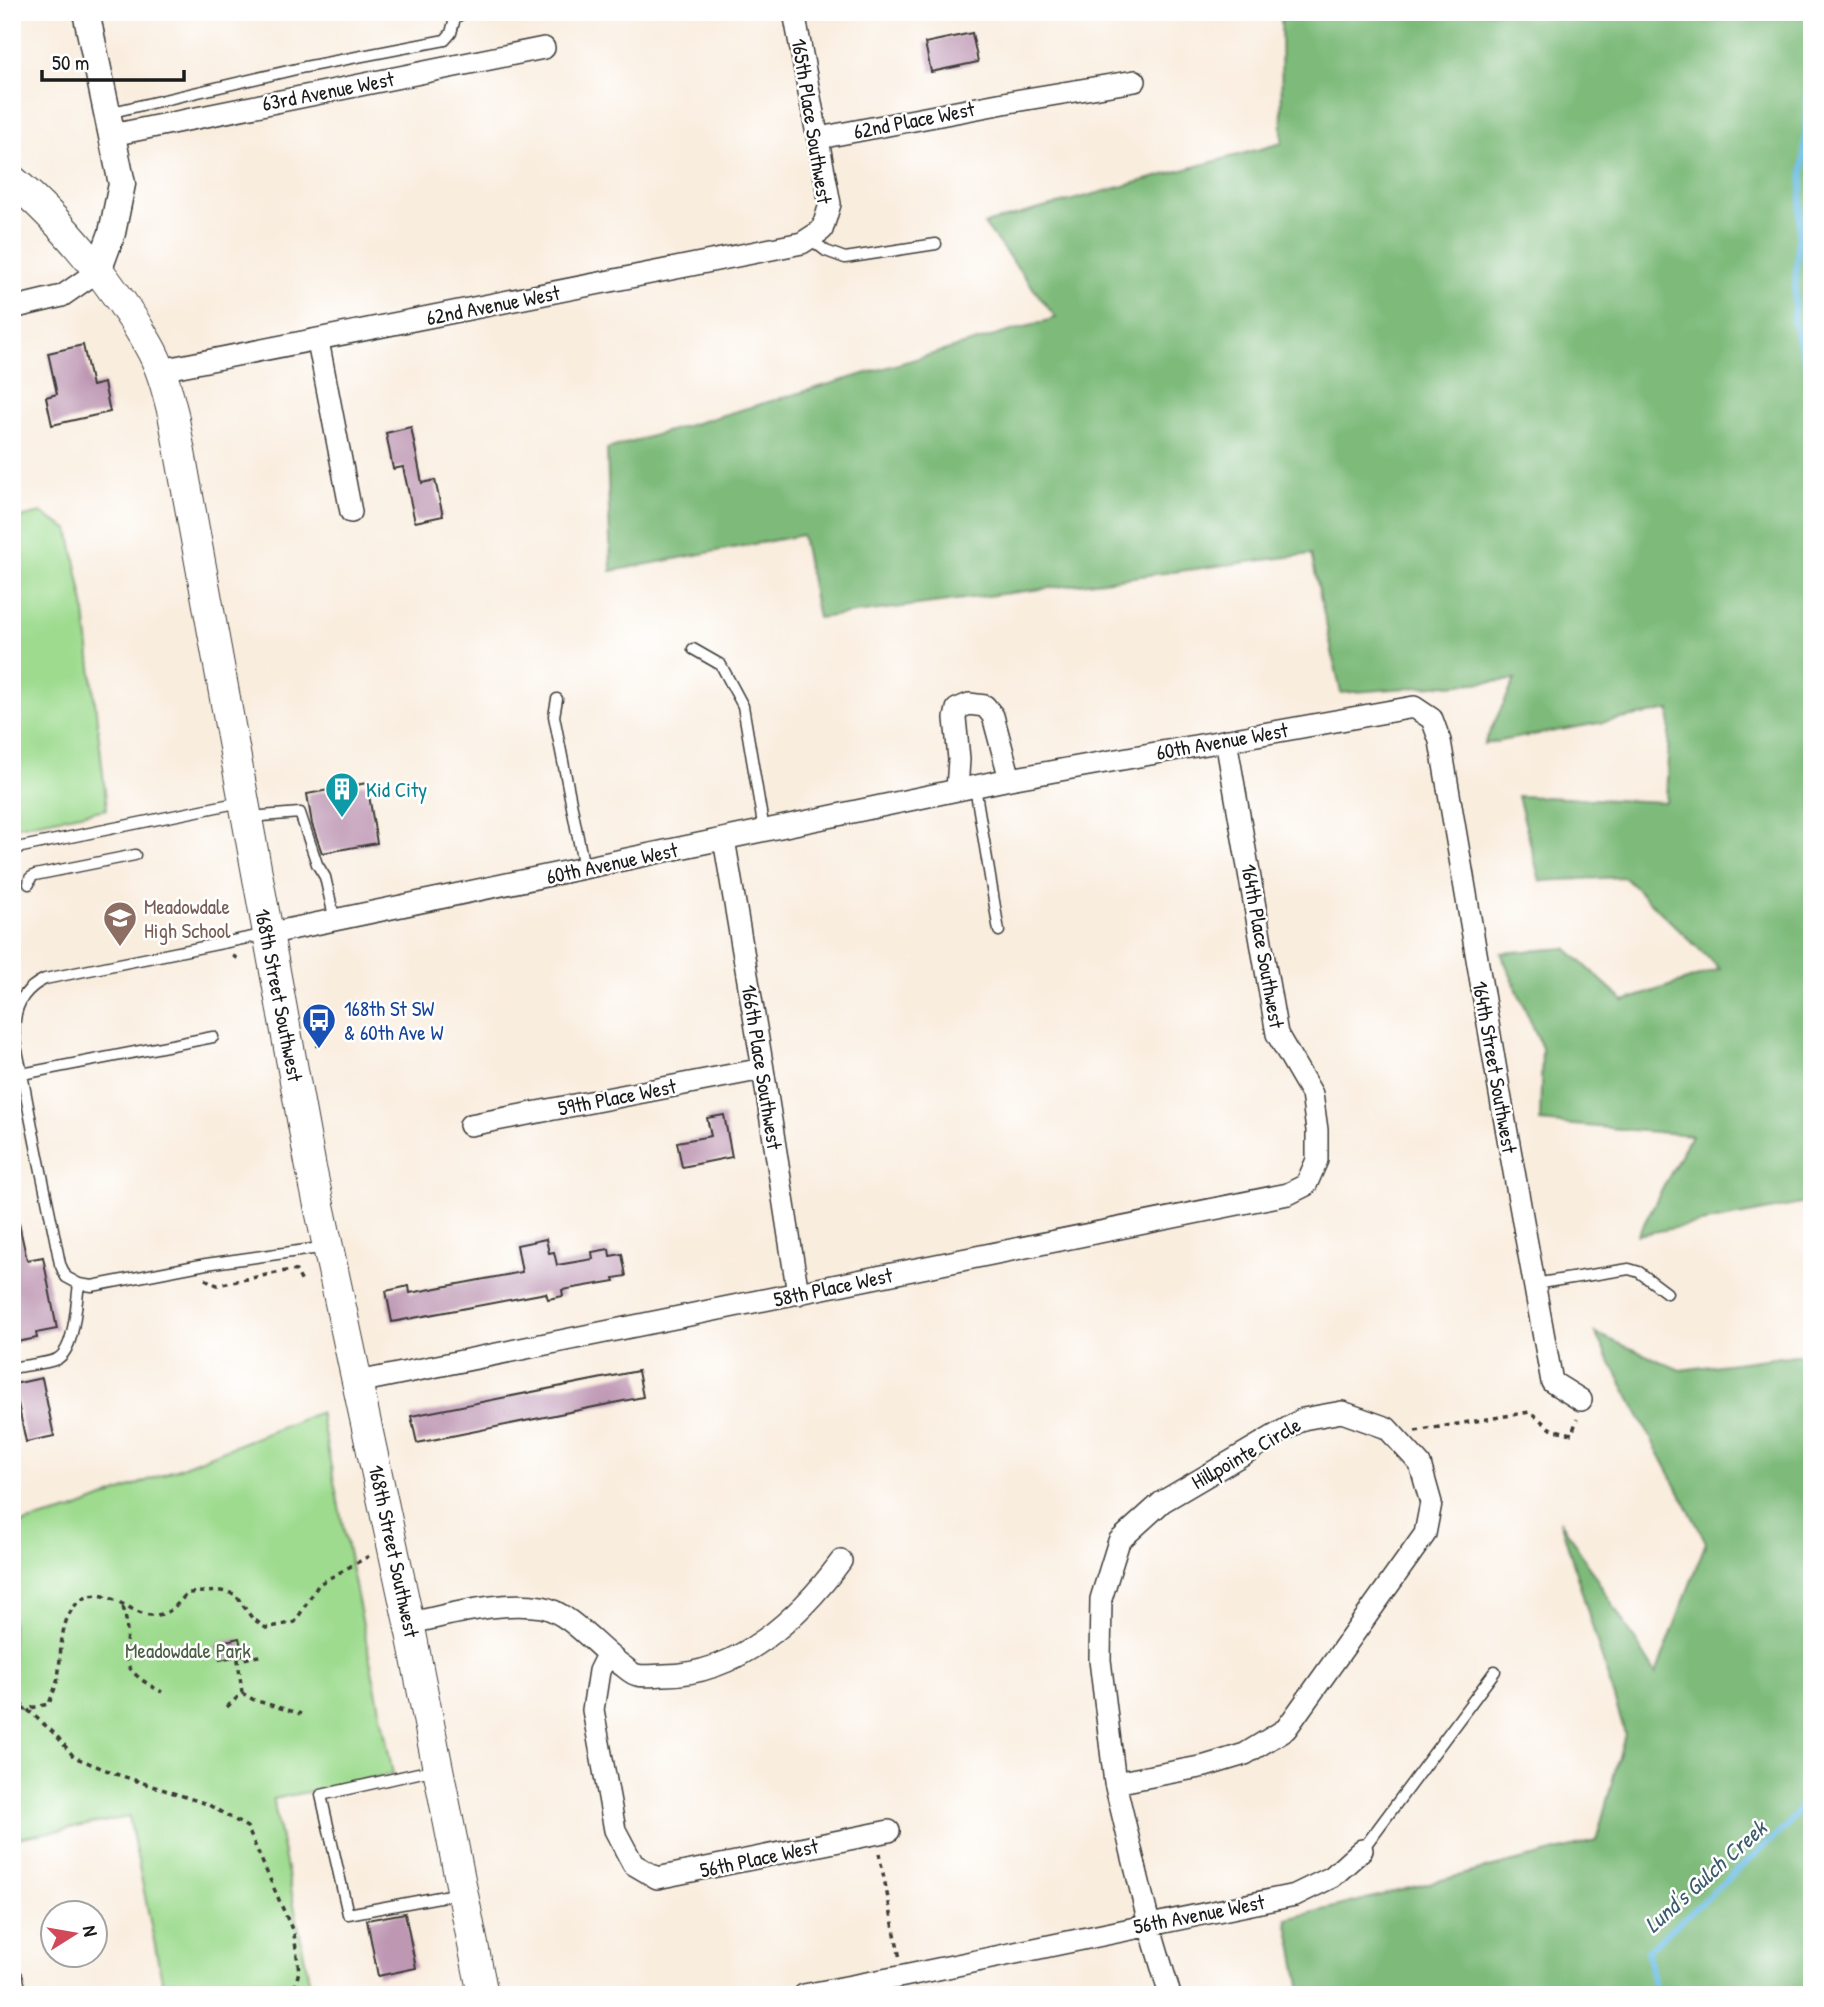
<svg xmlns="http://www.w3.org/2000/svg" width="1824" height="2007" font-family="'Patrick Hand',sans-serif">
  <rect width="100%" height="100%" fill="#fff"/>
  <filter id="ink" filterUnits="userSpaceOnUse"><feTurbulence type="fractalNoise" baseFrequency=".0143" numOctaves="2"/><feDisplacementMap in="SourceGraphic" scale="14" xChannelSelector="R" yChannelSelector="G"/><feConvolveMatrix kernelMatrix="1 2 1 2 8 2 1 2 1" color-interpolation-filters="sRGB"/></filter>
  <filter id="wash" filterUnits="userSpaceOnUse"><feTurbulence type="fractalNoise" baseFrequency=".00686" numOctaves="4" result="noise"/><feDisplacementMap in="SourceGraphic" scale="28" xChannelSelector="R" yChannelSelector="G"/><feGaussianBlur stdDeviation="1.57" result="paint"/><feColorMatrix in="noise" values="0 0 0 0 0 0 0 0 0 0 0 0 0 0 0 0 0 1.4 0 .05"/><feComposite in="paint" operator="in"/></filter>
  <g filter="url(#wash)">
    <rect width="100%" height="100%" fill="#f9edde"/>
    <path fill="#9edb8f" stroke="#5d7c56" stroke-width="2" d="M41 513 69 530 84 604 107 809 12 827V520Z
      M320 1412 393 1774 273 1799 312 1995H165L129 1817 12 1839V1526L73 1510Z"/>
    <path fill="#7ebb7a" stroke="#4d6c4b" stroke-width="2" d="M1281 12H1812V1202L1638 1235 1691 1135 1540 1122 1542 1048 1501 953 1566 948 1624 1001 1720 969 1624 877 1540 881 1518 796 1666 802 1670 710 1484 744 1515 680 1341 693 1311 554 818 618 802 535 611 571 607 449 1056 318 984 224 1282 143Z
      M1595 1333 1680 1370 1812 1353V1995H1302L1287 1919 1596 1841 1625 1734 1560 1520 1656 1674 1706 1542Z"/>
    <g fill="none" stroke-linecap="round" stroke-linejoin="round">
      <path stroke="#6dbde8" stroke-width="6" d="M1812 32 1793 321 1812 381
        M1656 1995 1647 1951 1786 1827 1812 1791"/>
    </g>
    <g id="blocks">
      <path fill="#be97b3" d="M972 33 978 62 931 72 925 43Z
        M83 345 92 386 104 383 110 412 52 425 46 397 57 394 48 353Z
        M411 427 422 483 435 480 443 516 415 522 403 467 393 469 386 433Z
        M367 783 377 843 322 853 312 824 307 794Z
        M724 1115 732 1157 682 1167 677 1142 711 1136 707 1118Z
        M12 1224H19L27 1260 43 1257 57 1329 36 1333 37 1338 12 1343Z
        M546 1239 549 1253 554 1252 557 1265 593 1259 592 1252 609 1249 610 1256 622 1254 626 1276 614 1278 615 1281 562 1290 563 1296 548 1299 546 1293 392 1322 386 1291 409 1286 410 1293 522 1272 517 1245Z
        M638 1371 643 1397 417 1443 411 1416Z
        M42 1378 54 1436 26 1442 14 1384Z
        M239 1638 243 1655 220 1660 217 1643Z
        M405 1913 416 1968 378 1976 367 1920Z"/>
    </g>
  </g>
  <g filter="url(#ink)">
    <use href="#blocks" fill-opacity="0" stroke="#3d3b39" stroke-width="2"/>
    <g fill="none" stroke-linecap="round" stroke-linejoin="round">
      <g stroke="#3d3b39" stroke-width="13">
        <path id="service" d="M108 113 305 67 445 40 451 33 455 18 465 12
          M809 238 826 251 845 258 936 244
          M693 649 721 665 743 706 764 830
          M557 699 554 716 584 868
          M975 787 999 931
          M249 817 300 813 317 864 325 877 335 921
          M12 849 241 802
          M29 884 30 878 35 875 135 855
          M267 934 45 979C28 987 17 1001 15 1020 12 1039 20 1060 23 1079 34 1141 48 1202 60 1264L66 1277 79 1284 92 1286 206 1264 327 1247
          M22 1074 213 1037
          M1534 1284 1629 1269 1639 1272 1667 1293
          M12 1368C25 1365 46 1364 57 1359 75 1350 76 1303 79 1284
          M436 1769 321 1795 348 1914 461 1893
          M1362 1850 1495 1671"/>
      </g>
      <g stroke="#3d3b39" stroke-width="24">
        <path id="minor" d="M112 135 544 48
          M819 138 1009 102 1135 81
          M12 308 62 296 98 271
          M318 341 351 512
          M161 370 802 243 822 230 830 204 794 12
          M957 790 959 759 955 718 957 709 969 704 985 706 993 716 1010 779
          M724 839 763 1069 798 1294
          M267 934 1010 779 1414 707 1432 719 1440 741 1500 1094 1552 1382 1581 1400
          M470 1125 763 1069
          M358 1382 1288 1194 1306 1185 1317 1160V1130L1312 1094 1277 1034 1226 740
          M409 1623C451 1615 499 1600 542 1607 571 1613 599 1650 623 1666 627 1669 632 1674 637 1675 644 1677 656 1675 664 1675 738 1675 799 1618 841 1561
          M607 1655 599 1671 593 1710 615 1830 633 1864 657 1878 889 1831
          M1115 1783 1205 1766 1245 1754 1286 1729 1425 1534 1431 1503 1420 1464 1387 1428 1342 1412 1303 1419 1162 1502 1119 1541 1101 1599 1100 1660 1115 1783 1149 1924 1170 1995
          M12 1978 16 1995
          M804 1995 904 1976 1295 1895 1332 1877 1362 1850"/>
      </g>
      <g stroke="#3d3b39" stroke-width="29">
        <path id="tertiary" d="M86 12 122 184 112 233 98 271"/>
      </g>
      <g stroke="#3d3b39" stroke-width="32">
        <path id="secondary" d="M12 180C61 220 117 289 148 344 161 366 167 390 173 414L311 1168 409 1623 483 1995"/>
      </g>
      <path stroke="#3d3b39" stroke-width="3.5" stroke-dasharray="5 5" stroke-linecap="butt" d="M233 956 241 960
        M309 1006 318 1047
        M205 1279 217 1285 291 1270 296 1271 302 1282
        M1415 1431 1530 1412 1551 1429 1572 1434 1577 1419
        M123 1607C137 1652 103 1661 162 1692
        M12 1654 20 1703 56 1735 74 1757 116 1774 207 1804 247 1827 294 1934 299 1971 293 1995
        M242 1693 238 1660 264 1655
        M227 1707 242 1693 254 1700 301 1714
        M12 1712 49 1704C52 1695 56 1687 58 1678 62 1653 58 1614 83 1599 112 1582 138 1629 169 1611 176 1607 182 1598 188 1593L221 1591 235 1594 252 1618 266 1628 295 1622 319 1584 369 1556
        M879 1853 900 1959"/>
      <use href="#service" stroke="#fff" stroke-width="10"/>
      <use href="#minor" stroke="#fff" stroke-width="21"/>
      <use href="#tertiary" stroke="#fff" stroke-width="26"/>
      <use href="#secondary" stroke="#fff" stroke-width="30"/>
    </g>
  </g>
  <defs>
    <g id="building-pin" transform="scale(1.75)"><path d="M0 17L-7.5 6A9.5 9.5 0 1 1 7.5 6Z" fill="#0f9aa8" stroke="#fff"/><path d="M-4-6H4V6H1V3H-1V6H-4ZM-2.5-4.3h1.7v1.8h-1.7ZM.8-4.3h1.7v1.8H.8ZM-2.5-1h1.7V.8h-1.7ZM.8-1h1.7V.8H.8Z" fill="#fff"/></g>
    <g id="school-pin" transform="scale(1.75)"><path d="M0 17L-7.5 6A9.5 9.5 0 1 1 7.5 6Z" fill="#8d6e63" stroke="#fff"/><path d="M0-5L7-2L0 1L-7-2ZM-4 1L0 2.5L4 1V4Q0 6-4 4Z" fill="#fff"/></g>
    <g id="bus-pin" transform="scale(1.75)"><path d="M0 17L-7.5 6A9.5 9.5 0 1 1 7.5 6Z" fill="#1a4fb4" stroke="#fff"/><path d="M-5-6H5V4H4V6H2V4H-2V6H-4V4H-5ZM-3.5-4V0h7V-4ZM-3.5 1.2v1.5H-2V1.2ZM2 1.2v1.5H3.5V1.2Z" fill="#fff"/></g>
  </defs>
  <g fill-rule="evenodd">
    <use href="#building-pin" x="342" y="789"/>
    <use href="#school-pin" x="120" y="918"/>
    <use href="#bus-pin" x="319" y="1020"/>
  </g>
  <g text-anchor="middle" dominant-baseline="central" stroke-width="5" stroke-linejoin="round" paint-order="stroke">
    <g font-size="21" fill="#1c1c1c" stroke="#fff">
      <text transform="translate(328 91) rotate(-11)">63rd Avenue West</text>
      <text transform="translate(914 120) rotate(-11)">62nd Place West</text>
      <text transform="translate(812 121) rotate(81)">165th Place Southwest</text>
      <text transform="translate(493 305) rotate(-11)">62nd Avenue West</text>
      <text transform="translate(1222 741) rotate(-10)">60th Avenue West</text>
      <text transform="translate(612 863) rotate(-12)">60th Avenue West</text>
      <text transform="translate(1263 946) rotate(80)">164th Place Southwest</text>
      <text transform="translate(279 995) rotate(79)">168th Street Southwest</text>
      <text transform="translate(762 1067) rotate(81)">166th Place Southwest</text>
      <text transform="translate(1495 1067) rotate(80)">164th Street Southwest</text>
      <text transform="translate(617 1097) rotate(-11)">59th Place West</text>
      <text transform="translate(833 1287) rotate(-12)">58th Place West</text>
      <text transform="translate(1246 1453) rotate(-30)">Hillpointe Circle</text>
      <text transform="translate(394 1551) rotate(78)">168th Street Southwest</text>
      <text transform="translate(759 1858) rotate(-12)">56th Place West</text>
      <text transform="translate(1199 1914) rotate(-11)">56th Avenue West</text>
    </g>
    <g font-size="21" fill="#0d838f" stroke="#fff" text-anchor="start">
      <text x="366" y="789">Kid City</text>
    </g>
    <g font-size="21" fill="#785e54" stroke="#fff" text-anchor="start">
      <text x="144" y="906">Meadowdale<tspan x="144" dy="24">High School</tspan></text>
    </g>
    <g font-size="21" fill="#164399" stroke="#fff" text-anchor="start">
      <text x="344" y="1008">168th St SW<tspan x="344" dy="24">&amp; 60th Ave W</tspan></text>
    </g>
    <g font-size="21" fill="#4a5f44" stroke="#fff">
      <text x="188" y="1650">Meadowdale Park</text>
    </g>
    <g font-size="23" font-style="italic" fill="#3c5c6e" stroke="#fff">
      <text transform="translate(1705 1876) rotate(-42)">Lund's Gulch Creek</text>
    </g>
  </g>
  <rect width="1824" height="2007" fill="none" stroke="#fff" stroke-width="42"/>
  <g transform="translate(74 1934) rotate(79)"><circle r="33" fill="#ffffff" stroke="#a4a4a4" stroke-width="2"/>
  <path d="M0-5L12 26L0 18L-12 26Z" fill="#d1495b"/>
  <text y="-10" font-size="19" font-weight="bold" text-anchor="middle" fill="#1c1c1c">N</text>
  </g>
  <path d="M42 70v10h142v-10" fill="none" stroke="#1c1c1c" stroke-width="3.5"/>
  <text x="52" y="70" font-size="21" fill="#1c1c1c" stroke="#ffffff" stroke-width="5" paint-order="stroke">50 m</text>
</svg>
